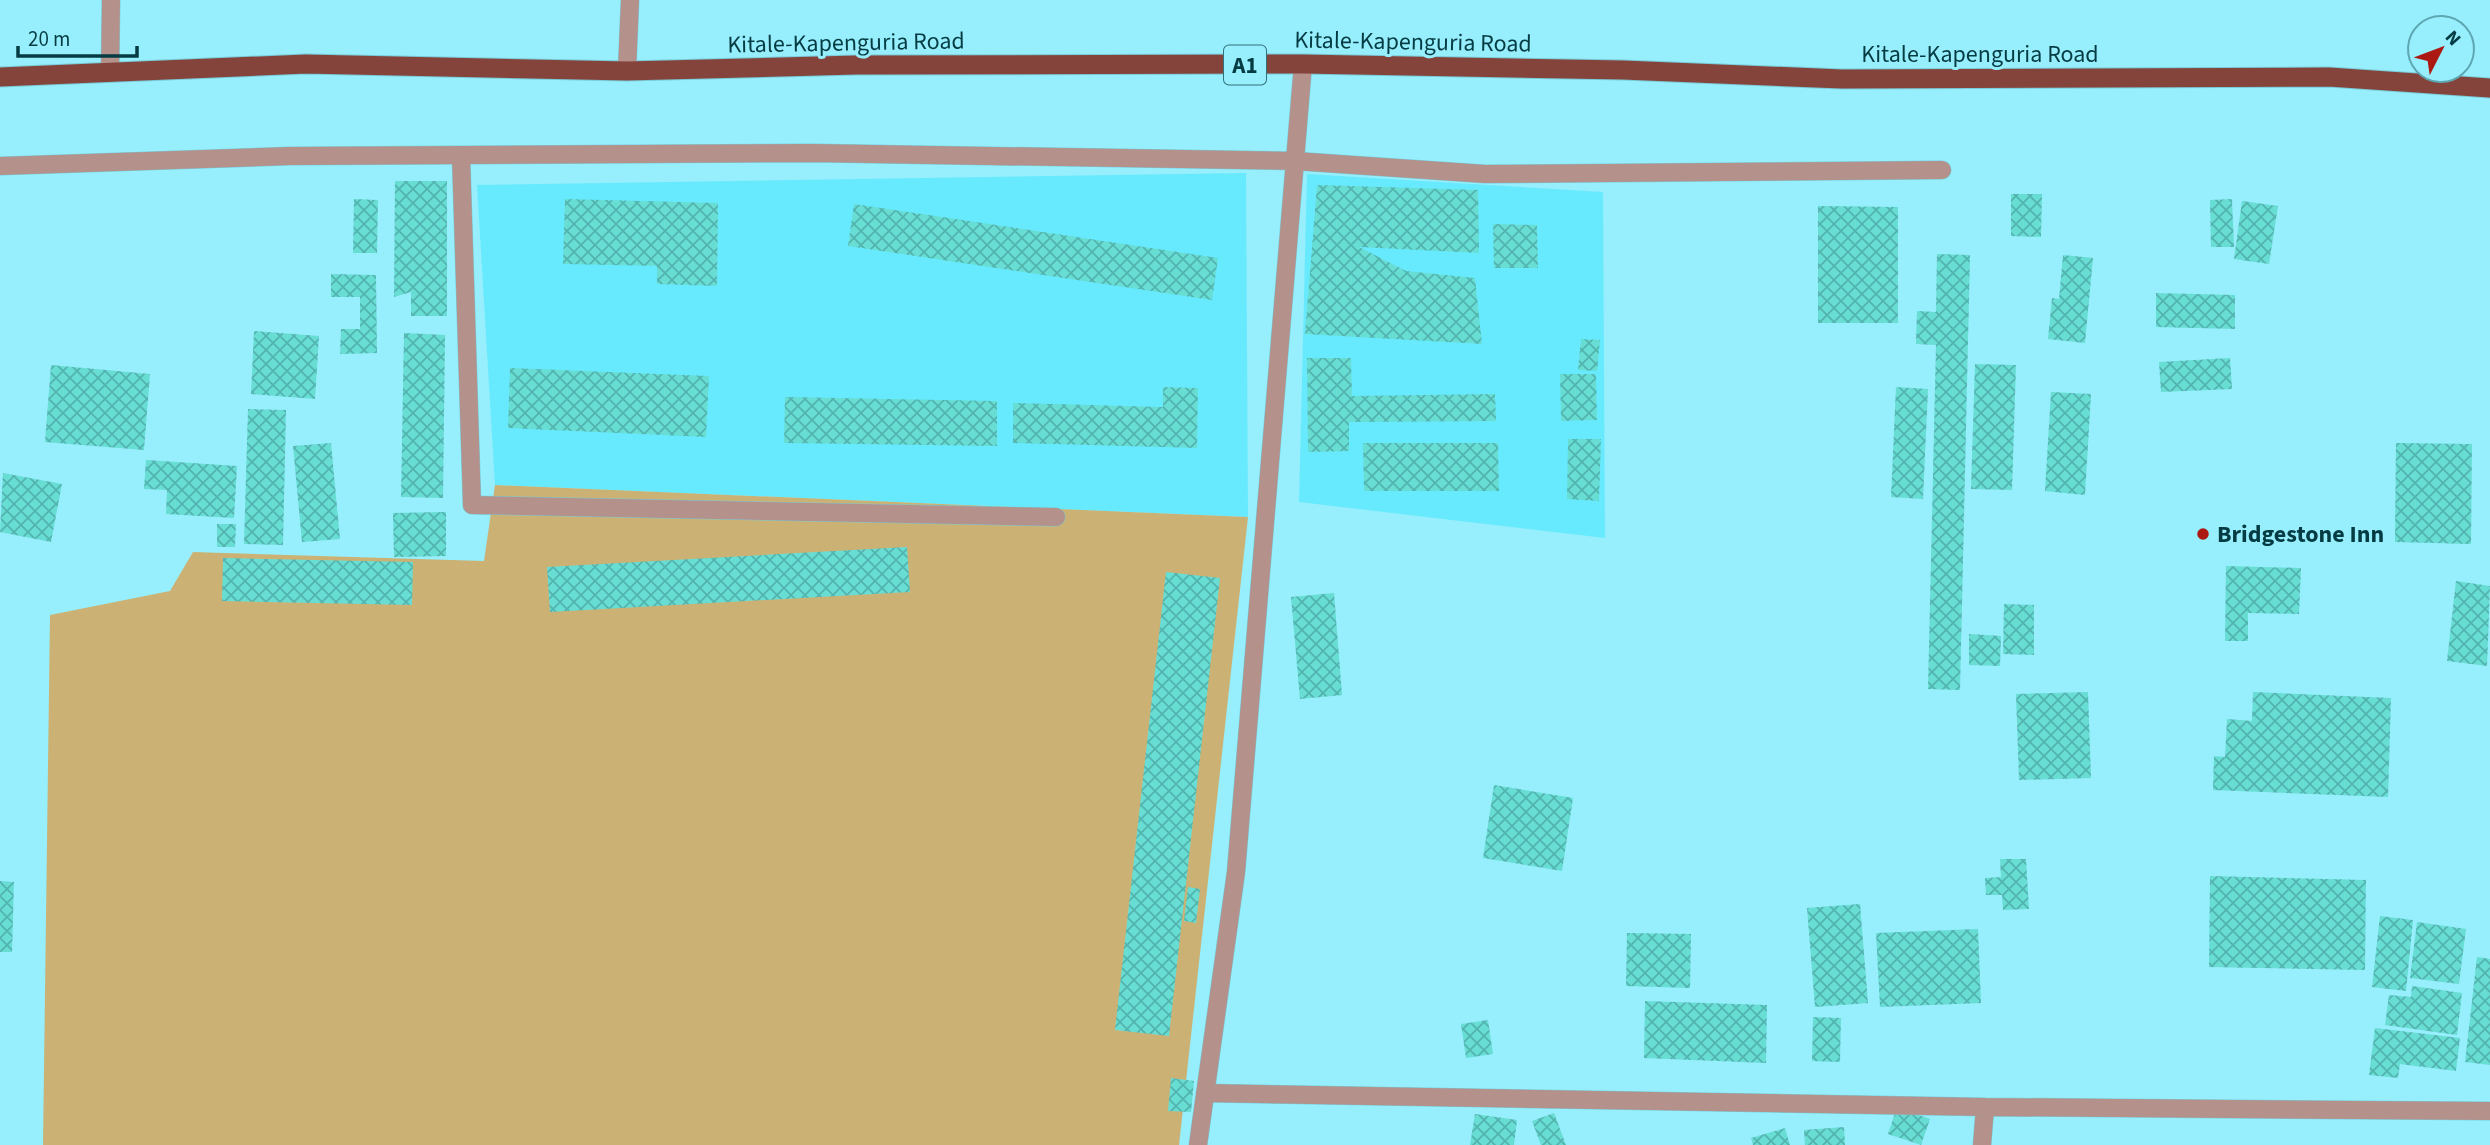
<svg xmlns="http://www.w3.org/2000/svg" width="2490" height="1145" font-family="'Source Sans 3',sans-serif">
  <defs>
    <pattern id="building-cross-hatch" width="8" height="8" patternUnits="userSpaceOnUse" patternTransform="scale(1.75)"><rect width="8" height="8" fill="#67ddd4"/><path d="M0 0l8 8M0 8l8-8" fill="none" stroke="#53b4ae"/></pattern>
  </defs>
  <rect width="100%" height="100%" fill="#97eefc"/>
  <path fill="#68eafe" d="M1246 173 1248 517 495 485 477 185Z
    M1307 174 1603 192 1605 538 1299 502Z"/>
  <path fill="#cbb274" d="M495 485 1248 517 1179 1145H43L50 615 170 591 193 552 484 561Z"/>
  <path fill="url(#building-cross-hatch)" d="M395 181H447V316H411V292L394 297Z
    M1317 185 1478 190 1479 253 1359 247 1406 271 1475 278 1482 344 1305 334Z
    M2011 194H2042L2041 237 2011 236Z
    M354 199 378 200 377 253H353Z
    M565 199 718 203 717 286 657 284V266L563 264Z
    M2232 199 2234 247H2211L2210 200Z
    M2242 201 2278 206 2269 264 2234 259Z
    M854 204 1218 258 1212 300 848 246Z
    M1818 206 1898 207V323H1818Z
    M1493 224 1537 225 1538 268H1494Z
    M1937 254 1970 255 1960 690 1928 689 1936 345 1916 344 1917 311 1936 312Z
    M2063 255 2093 258 2085 343 2048 339 2052 298 2059 299Z
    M331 274 376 275 377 353 340 354 341 329H360V297H331Z
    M2156 293 2235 295V329L2156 327Z
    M254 331 319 336 315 399 251 394Z
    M404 333 445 335 443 498 401 497Z
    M1581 339 1600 340 1597 371 1578 370Z
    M1307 358H1351L1352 396 1495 394 1496 421 1349 422V451L1308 452Z
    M2230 358 2232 389 2161 392 2159 362Z
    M1975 364 2016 365 2012 490 1971 489Z
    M51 365 150 374 144 450 45 442Z
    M510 368 709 376 706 437 508 428Z
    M1560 374H1596L1597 420 1561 421Z
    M1163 387 1198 388 1197 448 1013 443V403L1163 407Z
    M1896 387 1928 389 1923 499 1891 497Z
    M2051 392 2091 394 2085 495 2045 491Z
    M785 397 997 401V446L784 443Z
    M248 409 286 410 283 545 244 544Z
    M1568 439H1601L1599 501 1567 499Z
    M331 443 340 539 302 542 293 446Z
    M1363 443H1498L1499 491H1364Z
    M2396 443 2472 444 2471 544 2395 542Z
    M146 460 237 466 234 518 166 514 167 490 144 489Z
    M3 473 62 484 51 542 0 532Z
    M446 512V556L394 557 393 513Z
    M217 524H236L235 547H217Z
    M907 547 910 592 550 612 547 567Z
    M223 558 413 562 412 605 222 601Z
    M2226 566 2301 568 2299 614 2248 613V641H2225Z
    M1166 572 1220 578 1169 1036 1115 1030Z
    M2456 581 2490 586 2487 666 2447 661Z
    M1334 593 1342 695 1300 699 1291 597Z
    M2004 604 2034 605V655L2003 654Z
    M1969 634 2001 636 2000 666 1969 665Z
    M2088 692 2091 778 2019 780 2016 694Z
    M2253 692 2391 698 2388 797 2213 790 2214 756 2225 757 2227 719 2252 721Z
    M1494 785 1573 798 1562 871 1483 858Z
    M2000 859H2026L2029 909 2003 910 2002 895H1986L1985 878 2001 877Z
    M2210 876 2366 880 2365 970 2209 967Z
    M0 881 14 882 12 952H0Z
    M1188 887 1200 889 1196 923 1184 921Z
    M1860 904 1868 1003 1815 1007 1807 908Z
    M2380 916 2413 920 2406 991 2372 987Z
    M2417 922 2466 929 2459 984 2410 978Z
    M1978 929 1981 1003 1880 1007 1876 933Z
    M1627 933 1691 934 1690 988 1626 986Z
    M2477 957 2490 959V1065L2465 1062Z
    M2412 986 2462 993 2457 1035 2385 1025 2389 995 2411 997Z
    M1645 1001 1767 1005 1766 1063 1644 1058Z
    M1813 1017 1841 1018 1840 1062 1812 1061Z
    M1488 1020 1493 1054 1466 1058 1461 1024Z
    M2375 1028 2460 1038 2456 1071 2400 1064 2398 1078 2369 1075Z
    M1171 1078 1194 1081 1191 1112 1168 1111Z
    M1897 1107 1930 1119 1921 1145 1888 1134Z
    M1554 1113 1566 1145H1541L1532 1121Z
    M1475 1114 1517 1120 1514 1145H1470Z
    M1844 1127 1845 1145H1805L1804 1130Z
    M1785 1128 1790 1145H1753L1751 1138Z"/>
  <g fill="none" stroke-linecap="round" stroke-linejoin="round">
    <g stroke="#7acad7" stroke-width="19">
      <path id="service" d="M461 156 472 505 1056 517"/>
    </g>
    <g stroke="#7acad7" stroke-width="19">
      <path id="minor" d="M627 71 630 0
        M110 73 111 0
        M0 166 290 156 813 153 1295 161 1485 174 1942 170
        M1205 1093 1985 1107
        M1198 1145 1236 872 1303 64
        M1982 1145 1985 1107 2490 1111"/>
    </g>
    <g stroke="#7acad7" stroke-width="21">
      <path id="trunk" d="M0 77 306 64 627 71 856 65 1303 64 1623 70 1842 79 2329 77 2490 88"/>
    </g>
    <use href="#service" stroke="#b4918b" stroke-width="18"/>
    <use href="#minor" stroke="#b4918b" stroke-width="18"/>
    <use href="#trunk" stroke="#84443c" stroke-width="19"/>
  </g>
  <circle fill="#ab1912" stroke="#97eefc" stroke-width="2.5" cx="2203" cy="534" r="7"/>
  <g text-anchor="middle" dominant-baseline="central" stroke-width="6" stroke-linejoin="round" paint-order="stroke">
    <rect fill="#97eefc" stroke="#31717a" stroke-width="2" x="1224" y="45.5" width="42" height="39" rx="5"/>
    <g font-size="23" font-weight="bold" fill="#053c43">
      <text x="1245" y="65">A1</text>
    </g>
    <g font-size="24" fill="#053c43" stroke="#97eefc">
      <text transform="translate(1413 42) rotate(1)">Kitale-Kapenguria Road</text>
      <text transform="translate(846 43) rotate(-1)">Kitale-Kapenguria Road</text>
      <text x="1980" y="54">Kitale-Kapenguria Road</text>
    </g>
    <g font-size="24" font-weight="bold" fill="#053c43" stroke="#97eefc" text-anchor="start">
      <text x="2217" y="534">Bridgestone Inn</text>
    </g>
  </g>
  <g transform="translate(2441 49) rotate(48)"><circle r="33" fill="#97eefc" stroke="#5da7b2" stroke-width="2"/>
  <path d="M0-5L12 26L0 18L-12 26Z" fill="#ab1912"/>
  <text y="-10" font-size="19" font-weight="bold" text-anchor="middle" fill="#053c43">N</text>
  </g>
  <path d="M18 46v10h119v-10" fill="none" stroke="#053c43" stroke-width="3.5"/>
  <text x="28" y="46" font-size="21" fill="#053c43" stroke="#97eefc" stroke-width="5" paint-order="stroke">20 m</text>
</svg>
